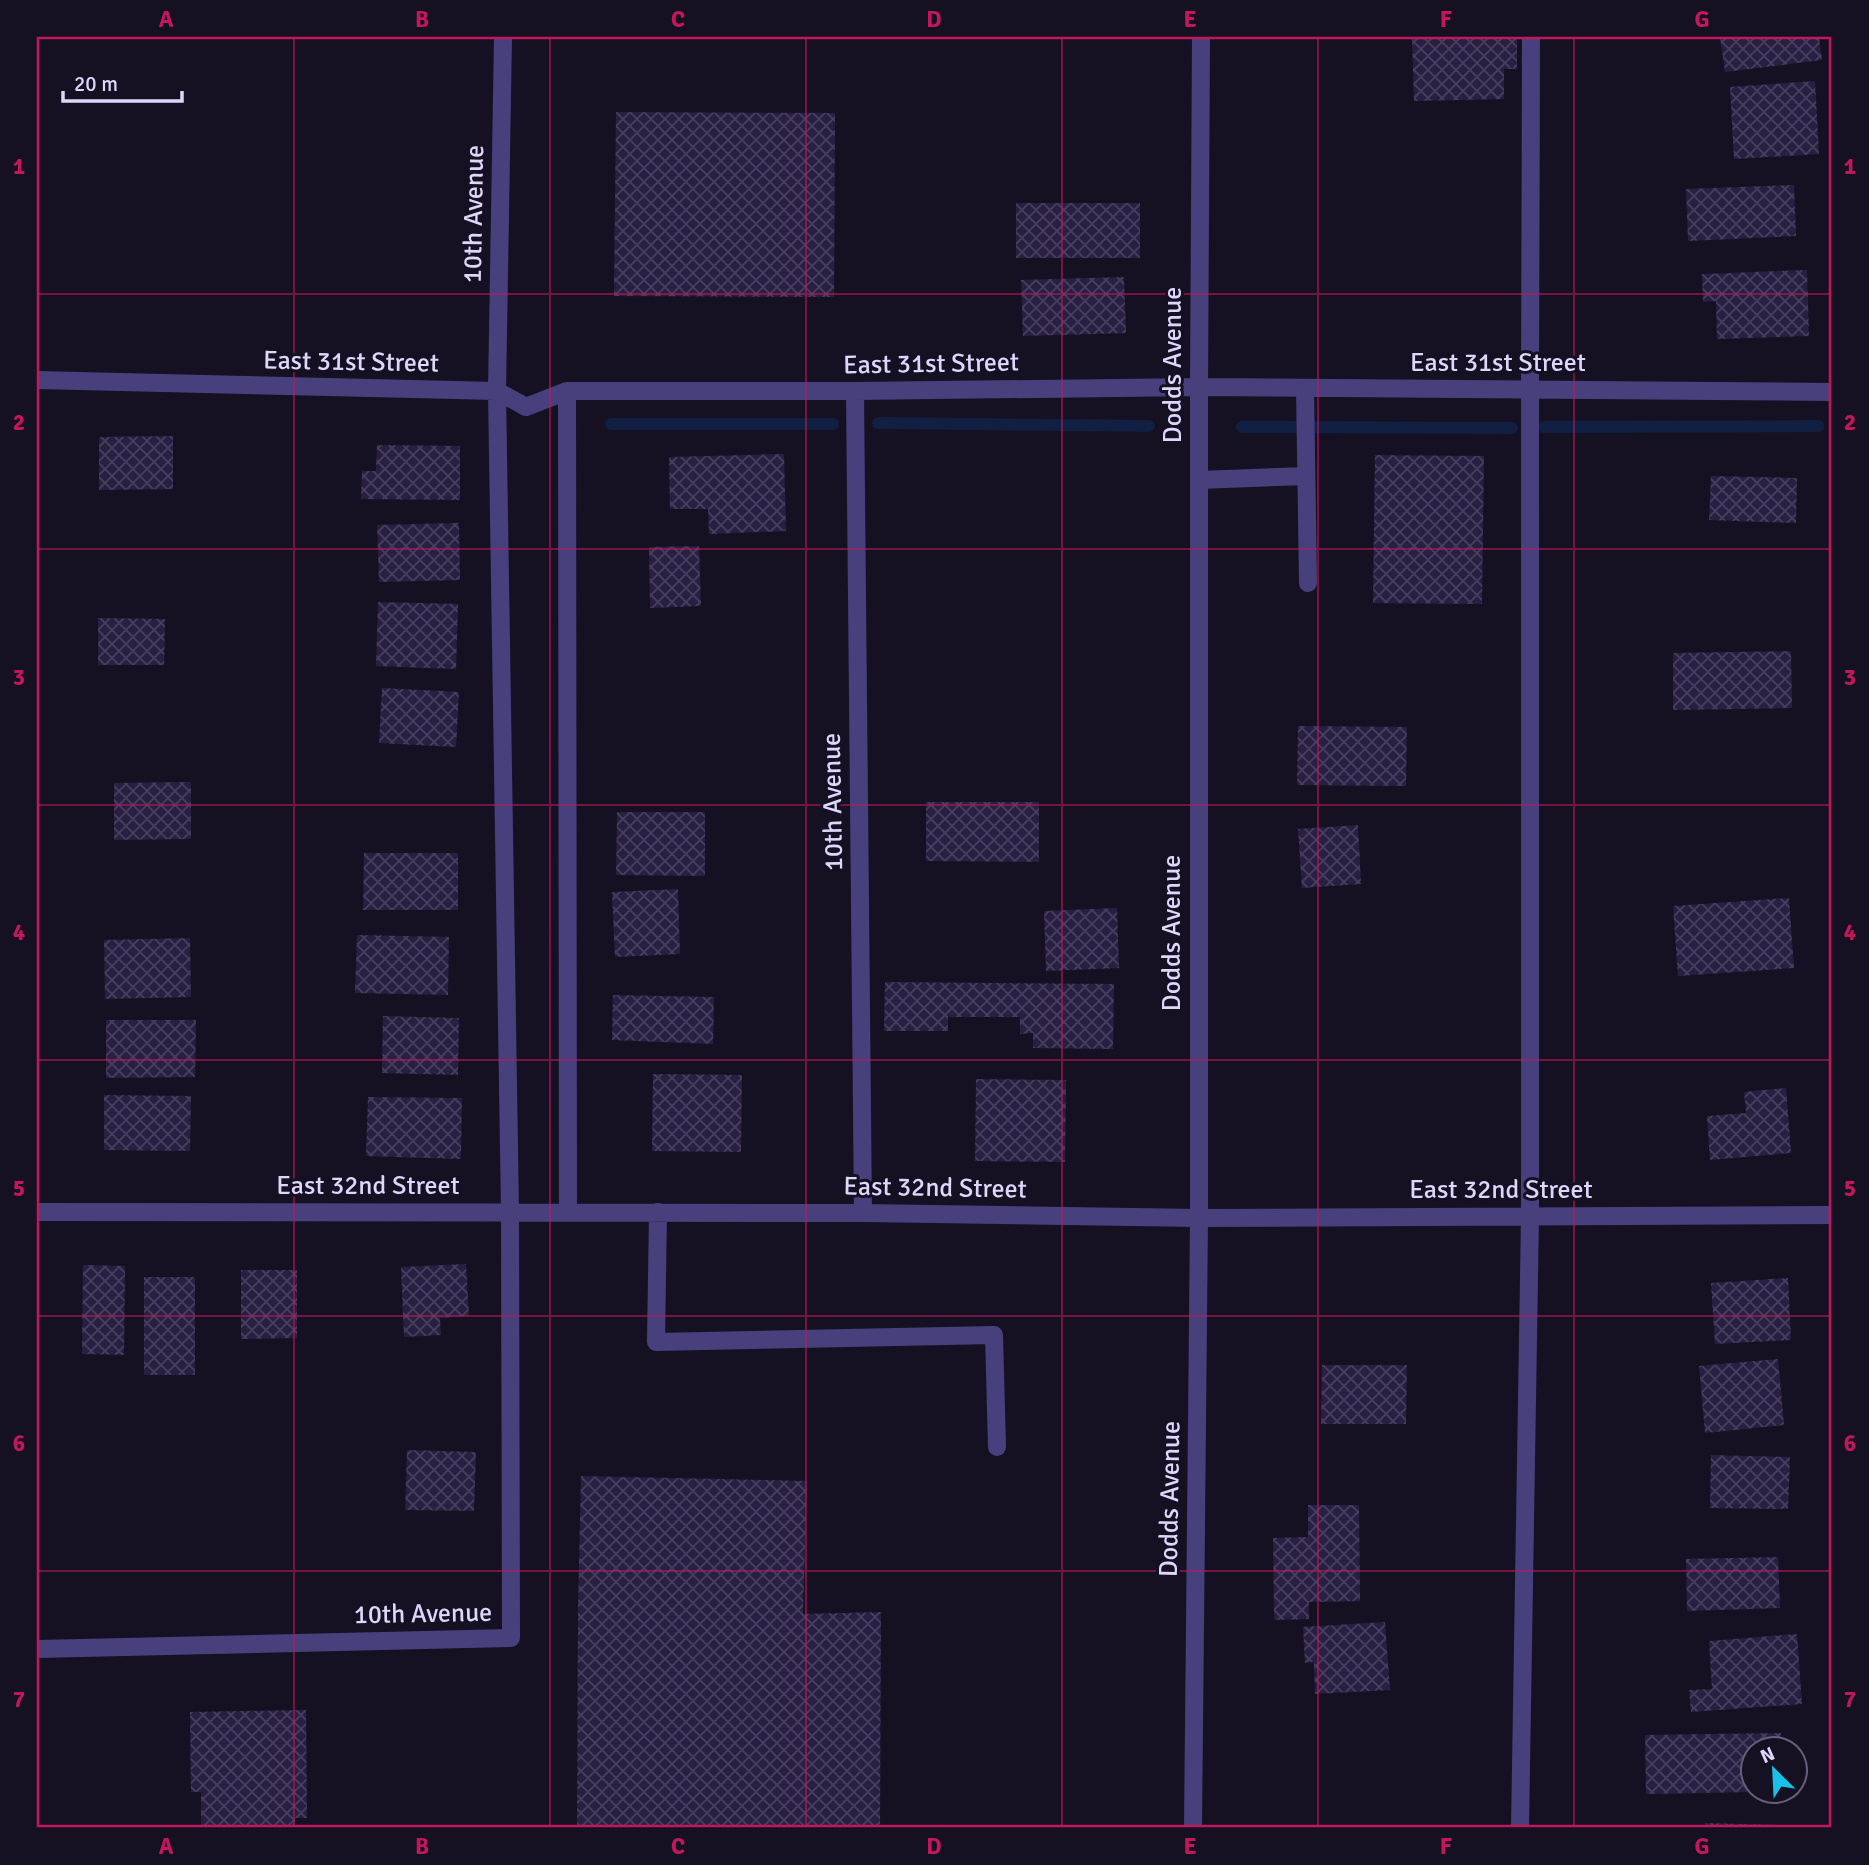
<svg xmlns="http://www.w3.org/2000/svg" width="1869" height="1865" font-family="Signika,sans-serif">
  <defs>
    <pattern id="building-cross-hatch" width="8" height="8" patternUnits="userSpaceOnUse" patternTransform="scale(1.75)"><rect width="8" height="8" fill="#291f42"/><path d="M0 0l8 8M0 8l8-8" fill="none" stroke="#483f5e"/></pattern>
  </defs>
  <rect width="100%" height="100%" fill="#151123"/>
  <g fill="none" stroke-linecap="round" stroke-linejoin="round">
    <path stroke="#111f42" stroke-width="12" d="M878 423 1149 426
      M611 424H833
      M1242 427 1512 428
      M1544 427 1818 426"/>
  </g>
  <path fill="url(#building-cross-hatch)" d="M1412 37H1517V69H1504V99L1414 101Z
    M1720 37H1819L1822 60 1725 72Z
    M1815 81 1819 154 1734 159 1730 87Z
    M616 112 835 113 834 297 614 296Z
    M1794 185 1796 236 1688 241 1686 189Z
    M1016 203H1140V258H1016Z
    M1807 270 1809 336 1717 339 1716 301 1703 302 1702 274Z
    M1124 277 1126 333 1023 336 1021 280Z
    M173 436V489L99 490V437Z
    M377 445 460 446V500L361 499 362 471H376Z
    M784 454 786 531 709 534 708 509H670L669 457Z
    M1375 455 1484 456 1482 604 1373 603Z
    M1711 476 1797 478 1796 523 1709 520Z
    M459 523 460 580 379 582 377 525Z
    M699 546 701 606 650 608 649 547Z
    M378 602 458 604 456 669 376 666Z
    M98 618 165 619 164 665H98Z
    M1791 651 1792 708 1673 710V653Z
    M382 688 459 692 456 747 379 743Z
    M1298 726 1407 727 1406 786 1297 785Z
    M191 782V839L114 840V783Z
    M926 802H1039V862L926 861Z
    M617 812H705V876L616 875Z
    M1358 825 1361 884 1302 888 1298 829Z
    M364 853H458V910H363Z
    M678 889 680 954 615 957 612 892Z
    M1789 898 1794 968 1678 976 1673 906Z
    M1117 908 1119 968 1046 971 1044 911Z
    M357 935 449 937 448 995 355 993Z
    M190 938 191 997 105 999 104 940Z
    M885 982 1114 984 1113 1049 1033 1048V1033L1020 1034V1017H948V1031H884Z
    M613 995 714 997 713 1044 612 1040Z
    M383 1016 459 1018 458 1075 382 1073Z
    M106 1020H196L195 1077 106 1078Z
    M653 1074 742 1075 741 1152 652 1151Z
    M976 1079 1066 1080 1065 1162 975 1161Z
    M1786 1088 1791 1153 1710 1160 1707 1116 1746 1113 1744 1092Z
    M104 1095 191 1096 190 1151 104 1150Z
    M368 1097 462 1098 461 1159 366 1156Z
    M466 1264 469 1316 440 1318 441 1335 404 1337 401 1267Z
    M83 1265 125 1266 124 1355 82 1354Z
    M241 1270H297V1338L241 1339Z
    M144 1277H195V1375H144Z
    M1788 1278 1791 1340 1715 1344 1711 1283Z
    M1778 1359 1784 1425 1705 1433 1699 1366Z
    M1322 1365H1407L1406 1424H1321Z
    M407 1450 476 1452 474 1511 405 1510Z
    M1711 1455 1790 1457 1788 1509 1710 1508Z
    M581 1476 807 1481 803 1614 881 1612 880 1828H577L578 1609Z
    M1308 1505H1359L1360 1601 1309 1602V1619L1274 1620 1273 1538 1308 1537Z
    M1778 1557 1780 1608 1687 1611 1686 1559Z
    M1385 1622 1390 1690 1315 1694 1314 1662 1305 1663 1303 1627Z
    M1797 1634 1802 1704 1691 1712 1689 1690 1712 1689 1709 1641Z
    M306 1710 307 1818H295V1828H201V1792H191L190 1712Z
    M1781 1733V1750H1754V1792L1646 1794 1645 1735Z
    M1705 1823 1781 1825V1828H1705Z"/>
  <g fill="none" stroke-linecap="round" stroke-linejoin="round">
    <path stroke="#48407d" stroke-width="18" d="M37 380 497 391 526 407 567 391H855L1199 387 1832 392
      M1305 388 1308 583
      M567 391 568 1213
      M855 391 863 1213
      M1199 480 1306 476
      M37 1212 863 1213 1199 1218 1832 1215
      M658 1212 656 1342 994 1335 997 1447
      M37 1649 511 1638 510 1212 497 391 503 37
      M1193 1828 1199 1218V387L1201 37
      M1520 1828 1530 1216V389L1531 37"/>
  </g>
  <path fill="none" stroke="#c2185b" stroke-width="2" stroke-opacity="0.55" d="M294 37V1828M550 37V1828M806 37V1828M1062 37V1828M1318 37V1828M1574 37V1828M37 294H1832M37 549H1832M37 805H1832M37 1060H1832M37 1316H1832M37 1571H1832"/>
  <g text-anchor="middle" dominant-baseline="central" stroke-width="6" stroke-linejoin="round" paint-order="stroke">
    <g font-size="26" fill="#ded7fb" stroke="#151123">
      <text transform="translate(474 214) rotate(-89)">10th Avenue</text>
      <text transform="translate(351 362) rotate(1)">East 31st Street</text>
      <text x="1498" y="363">East 31st Street</text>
      <text transform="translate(931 364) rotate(-1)">East 31st Street</text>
      <text transform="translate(1173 365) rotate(-90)">Dodds Avenue</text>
      <text transform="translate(833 802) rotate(-91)">10th Avenue</text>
      <text transform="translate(1172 933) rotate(-90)">Dodds Avenue</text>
      <text x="368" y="1186">East 32nd Street</text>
      <text transform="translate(935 1188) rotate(1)">East 32nd Street</text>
      <text x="1501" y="1190">East 32nd Street</text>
      <text transform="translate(1170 1499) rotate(-89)">Dodds Avenue</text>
      <text transform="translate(423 1614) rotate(-1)">10th Avenue</text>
    </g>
  </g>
  <rect width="1869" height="1865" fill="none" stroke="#151123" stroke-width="77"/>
  <g transform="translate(1774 1770) rotate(336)"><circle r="33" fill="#151123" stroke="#656079" stroke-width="2"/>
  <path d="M0-5L12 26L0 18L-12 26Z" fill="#17c1e7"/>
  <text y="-10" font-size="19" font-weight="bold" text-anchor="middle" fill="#ded7fb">N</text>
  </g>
  <path d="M63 91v10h119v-10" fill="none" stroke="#ded7fb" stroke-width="3.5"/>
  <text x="74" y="91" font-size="21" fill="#ded7fb" stroke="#151123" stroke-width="5" paint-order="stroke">20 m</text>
  <rect x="38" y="38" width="1792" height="1788" fill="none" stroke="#c2185b" stroke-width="2.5"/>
  <g font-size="23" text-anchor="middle" font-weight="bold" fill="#c2185b">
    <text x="166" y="27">A</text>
    <text x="422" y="27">B</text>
    <text x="678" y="27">C</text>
    <text x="934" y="27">D</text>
    <text x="1190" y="27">E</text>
    <text x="1446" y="27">F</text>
    <text x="1702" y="27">G</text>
    <text x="19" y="174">1</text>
    <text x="1850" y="174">1</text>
    <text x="19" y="430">2</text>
    <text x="1850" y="430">2</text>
    <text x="19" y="685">3</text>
    <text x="1850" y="685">3</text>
    <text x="19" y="940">4</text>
    <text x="1850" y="940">4</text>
    <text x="19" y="1196">5</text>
    <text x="1850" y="1196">5</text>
    <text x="19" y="1451">6</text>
    <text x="1850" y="1451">6</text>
    <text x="19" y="1707">7</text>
    <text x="1850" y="1707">7</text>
    <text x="166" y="1854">A</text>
    <text x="422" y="1854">B</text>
    <text x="678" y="1854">C</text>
    <text x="934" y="1854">D</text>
    <text x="1190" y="1854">E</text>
    <text x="1446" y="1854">F</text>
    <text x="1702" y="1854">G</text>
  </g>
</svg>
